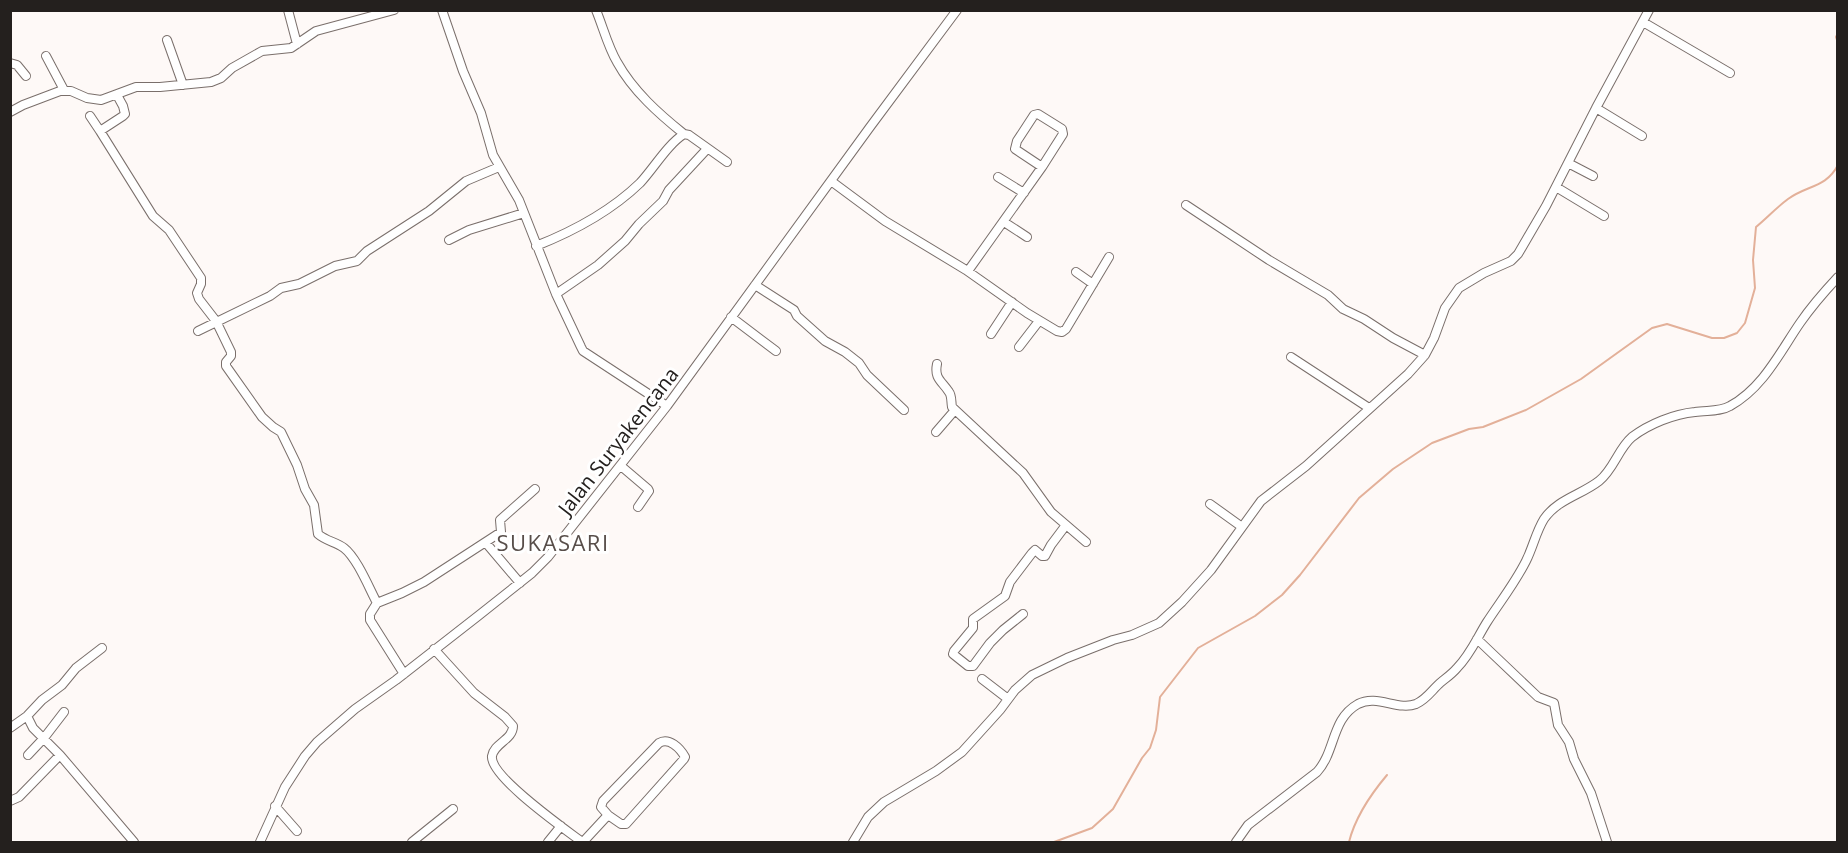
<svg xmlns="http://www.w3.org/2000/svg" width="1848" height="853" font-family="'Open Sans',sans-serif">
  <rect width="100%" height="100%" fill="#fef9f7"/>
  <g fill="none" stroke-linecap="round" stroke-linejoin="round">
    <path stroke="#e3b099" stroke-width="2" d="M1838 33 1836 37 1838 43
      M1054 842 1092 828 1113 809 1142 758 1150 748 1156 730 1160 697 1198 648 1255 616 1282 595 1300 575 1359 498 1393 469 1432 443 1469 429 1483 427 1526 410 1581 379 1652 328 1667 324 1712 338H1724L1737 333 1745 323 1755 288 1753 260 1756 227C1767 218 1777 207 1788 199 1807 185 1826 188 1838 165
      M1349 842C1355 818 1371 794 1387 775"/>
    <g stroke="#7a6f6b" stroke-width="10">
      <path id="minor" d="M288 10 297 44
        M442 10 463 71 481 113 493 155 519 200 556 294 581 347 583 351 667 406
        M596 10C603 27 608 47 617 62 633 91 659 114 684 134
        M1643 22 1730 73
        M167 40 183 85
        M46 56 64 90
        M10 63 17 65 26 76
        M117 95 123 106 125 114 123 116 100 131 153 216 169 230 201 278V284L197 293 199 299 216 321 231 352V356L226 362V366L262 417 273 427 281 432 297 465 305 489 314 505 318 534C326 541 336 542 344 548 357 558 369 588 377 603L370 614V620L404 674
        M1596 108 1642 136
        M10 112 23 105 60 91H71L87 98 101 100 136 87H160L211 82 221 78 232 68 262 51 291 48 316 31 394 10
        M90 116 100 131
        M1568 163 1593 176
        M998 177 1024 193
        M831 181 885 221 966 270 1027 313 1057 331 1062 332 1066 329 1109 257
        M1556 187 1604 216
        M1186 205 1269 260 1328 295 1343 309 1364 319 1393 338 1425 355
        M1004 222 1027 237
        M449 240 469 230 524 213
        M536 246C574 231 611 211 640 183 654 168 667 145 684 134L689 135 727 162
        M968 271 1042 167 1063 134 1062 129 1038 114 1034 115 1017 141 1015 149 1042 167
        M1076 272 1093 284
        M755 285 794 310 797 316 825 341 845 352 859 363 867 375 904 410
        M556 294 598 265 625 241 639 224 663 201 669 190 707 149
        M731 317 776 351
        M198 331 270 296 281 288 299 284 335 266 357 261 367 251 429 211 466 181 499 167
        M991 334 1012 302
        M1019 347 1039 321
        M1291 357 1369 408
        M937 364C934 379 942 381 949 392 952 396 951 402 952 407L1023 473 1051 512 1086 542
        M936 432 955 410
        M621 466 648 489 649 491 638 507
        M1210 504 1242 527
        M486 543 520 583
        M377 603 402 593 424 582 501 532 500 520 535 489
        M1023 614 1003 630 990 643 973 666H968L953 654 954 651 973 628V619L1005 596 1010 582 1032 553 1035 550 1042 556H1045L1051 545 1066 525
        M1477 639 1538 697 1554 703 1558 725 1569 742 1574 759 1591 793 1607 842
        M434 649 474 693 505 717 513 726C513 740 494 743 492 756 489 776 565 829 582 842
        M982 679 1008 699
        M27 716 33 728 60 755
        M10 728 27 716 42 700 62 685 76 668 102 648
        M28 755 44 738 64 712
        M10 801 19 797 60 755 134 842
        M275 806 297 831
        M260 842 285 787 305 756 317 742 355 709 396 680 478 616 532 573 548 557 667 406 870 127 957 10
        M412 842 453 809
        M548 842 561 826
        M583 842 608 815 601 807 603 801 659 743C669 737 680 748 685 757L684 759 626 824H621L608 815
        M853 842 868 817 884 802 936 771 962 752 1000 710 1015 690 1032 675 1067 658 1113 640 1132 635 1159 623 1182 602 1211 570 1261 501 1306 466 1408 374 1425 355 1434 338 1445 308 1459 288 1484 273 1511 261 1518 254 1546 206 1596 108 1649 10
        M1236 842 1248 825 1317 772C1336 751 1331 719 1358 704 1377 694 1398 711 1416 704 1427 699 1432 690 1440 683 1446 678 1452 674 1457 668 1470 655 1477 638 1487 622 1500 602 1515 583 1526 561 1533 547 1536 532 1544 519 1558 499 1581 495 1599 481 1614 469 1618 449 1632 437 1649 424 1674 414 1695 412 1707 410 1720 412 1730 406 1763 388 1780 352 1800 323 1811 307 1824 292 1838 277"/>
    </g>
    <use href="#minor" stroke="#fff" stroke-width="8"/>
  </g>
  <g text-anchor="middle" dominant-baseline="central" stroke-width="6" stroke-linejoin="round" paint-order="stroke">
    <g font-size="20" fill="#24201e" stroke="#fff">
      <text transform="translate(618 441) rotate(-52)">Jalan Suryakencana</text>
    </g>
    <g font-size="22" letter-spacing="1.5" fill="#584e4a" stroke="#fff">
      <text x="553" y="542">SUKASARI</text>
    </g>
  </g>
  <rect width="1848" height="853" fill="none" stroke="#24201e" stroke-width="24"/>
</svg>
